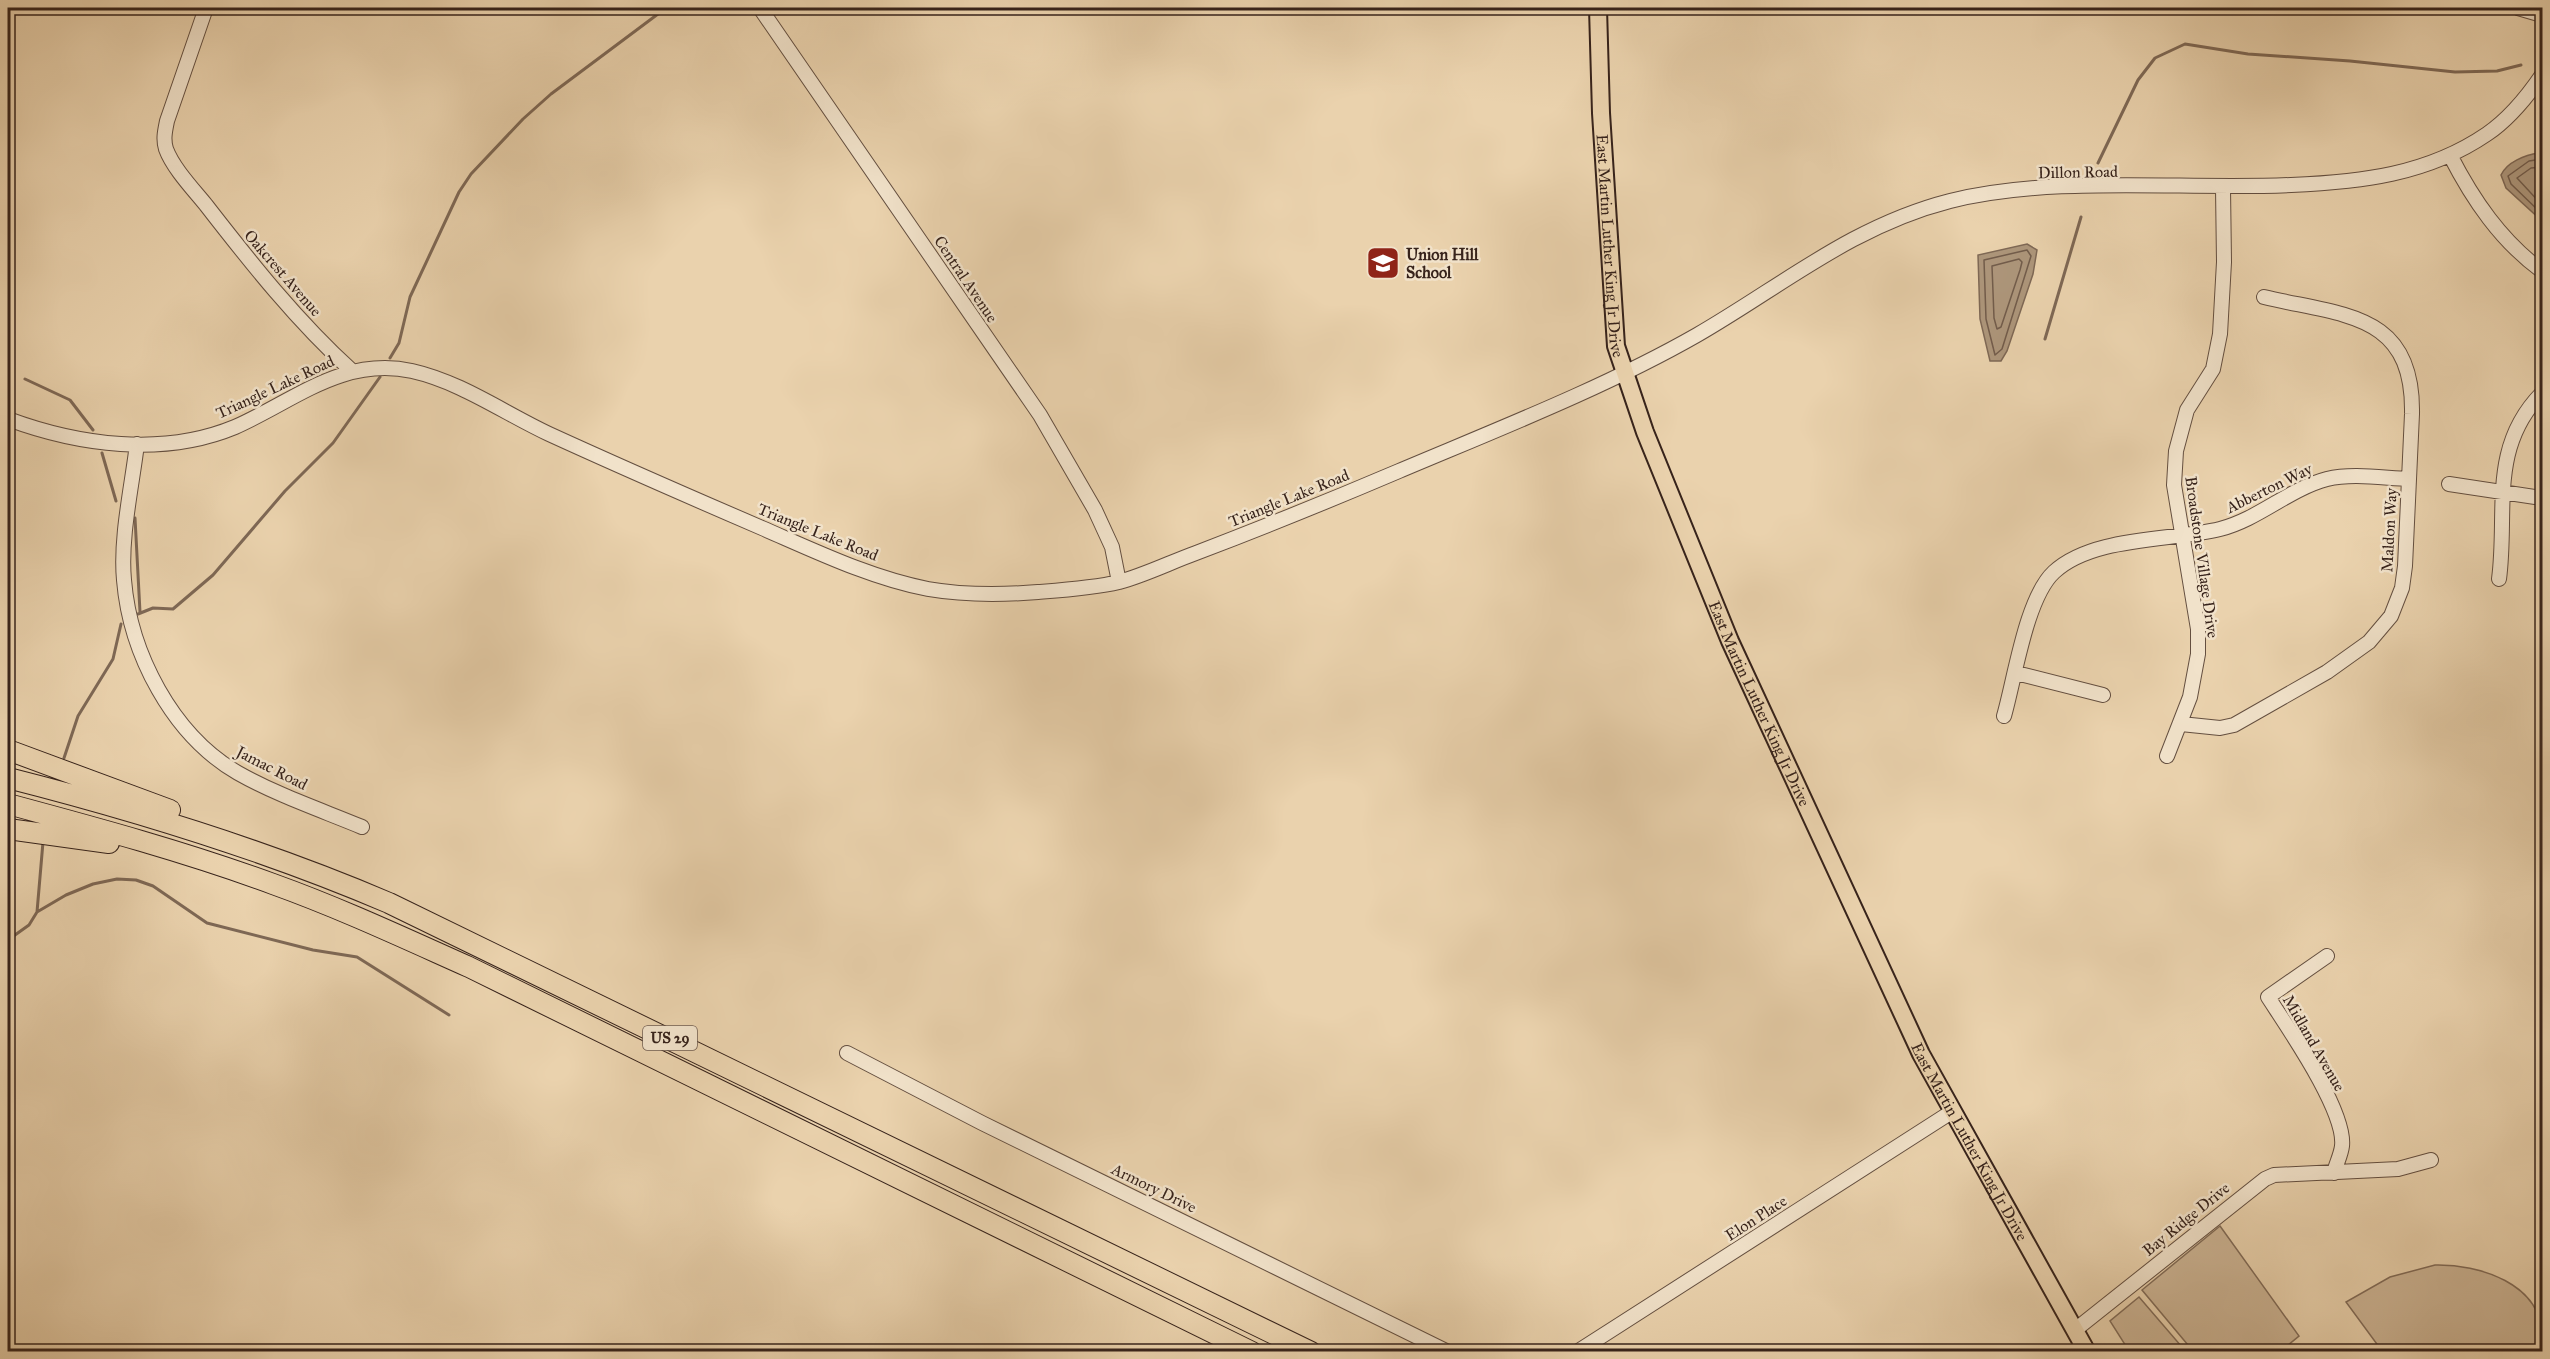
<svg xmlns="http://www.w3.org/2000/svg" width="2550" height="1359" font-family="'IM FELL Great Primer',serif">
  <rect width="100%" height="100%" fill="#ead2ad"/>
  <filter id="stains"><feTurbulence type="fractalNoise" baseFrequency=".00333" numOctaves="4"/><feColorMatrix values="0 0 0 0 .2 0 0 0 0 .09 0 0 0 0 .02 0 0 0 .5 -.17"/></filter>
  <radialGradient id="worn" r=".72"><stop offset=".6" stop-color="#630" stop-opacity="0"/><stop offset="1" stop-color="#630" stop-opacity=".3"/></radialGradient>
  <path fill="#ccb494" stroke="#826c58" stroke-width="1.5" d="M2220 1226 2299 1336 2281 1351H2193L2142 1290Z
    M2435 1265C2478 1264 2543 1283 2542 1338L2526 1351H2382L2346 1302 2390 1277Z
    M2139 1297 2182 1347 2176 1351 2144 1348 2129 1351 2110 1321Z"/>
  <path fill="#ad967b" stroke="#7e6855" stroke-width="1.5" d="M2539 153 2542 154V221L2506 188 2501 175C2507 162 2525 155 2539 153Z
    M2027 244 2037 250 2033 274 2007 351 2001 361H1990L1980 319 1978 255Z"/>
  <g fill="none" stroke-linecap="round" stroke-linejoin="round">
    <path stroke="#725c4b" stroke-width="1.5" d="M2542 159 2529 161 2508 176 2511 184 2542 214
      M2542 167 2531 168 2517 178 2542 205
      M2027 250 2031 256 2002 349 1995 355 1986 319 1984 260Z
      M2019 259 2022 262 2020 270 2001 327 1997 329 1994 318 1992 266Z"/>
    <path stroke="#7e6855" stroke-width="3" d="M2098 163 2138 80 2155 58 2185 44 2248 54 2350 61 2455 72 2497 71 2521 65
      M2045 339 2081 217
      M390 358 399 343 410 297 459 192 471 174 523 119 551 94 666 8
      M25 379 70 400 93 430
      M102 453 116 501
      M135 518 140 612
      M138 614 153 608 173 609 213 575 285 491 333 443 380 377
      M64 758 78 716 113 659 121 624
      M37 912 66 895 93 884 117 879 136 880 153 886 207 923 313 950 357 957 449 1015
      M8 940 29 925 37 912 43 842"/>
    <g stroke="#644f40" stroke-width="16">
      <path id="minor" d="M206 8 167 121C165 131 163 139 166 149 173 168 193 189 206 205 251 263 297 321 352 371
        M760 8 1040 415 1095 510 1112 547 1119 582
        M2518 8 2542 15
        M2450 155C2473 200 2501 241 2542 271
        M8 419C78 445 163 457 235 427 294 401 343 356 412 371 461 382 504 413 549 434 619 466 690 497 762 528 815 551 871 578 928 589 963 595 1002 595 1038 592 1064 590 1094 588 1119 582 1145 575 1171 562 1196 553 1264 527 1331 500 1399 471 1496 430 1606 387 1697 335 1782 286 1852 226 1950 201 2054 175 2182 190 2291 185 2360 182 2427 175 2487 134 2509 119 2527 97 2542 75
        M137 444C132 486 120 538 124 580 130 653 172 735 238 773 277 795 321 810 362 827
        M2449 484 2542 498
        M2499 579C2508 512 2488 448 2542 393
        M2016 673 2103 695
        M2004 716C2015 678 2026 598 2054 572 2093 536 2171 541 2220 529 2259 519 2289 489 2327 479 2352 473 2383 478 2409 479
        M2181 724 2220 728 2234 725 2327 672 2369 642 2391 616 2402 588 2405 566 2412 414C2414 312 2343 316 2264 297
        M2167 756 2190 697 2198 654V629L2174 485 2176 451 2187 410 2213 369 2220 334 2224 262 2223 188
        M2327 956 2268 997C2288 1028 2346 1111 2342 1146 2341 1155 2336 1164 2334 1173
        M847 1053 982 1123 1448 1352
        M2075 1330 2265 1179 2274 1175 2398 1169 2431 1160
        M1577 1352 1953 1111"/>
    </g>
    <g stroke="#37231b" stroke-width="20">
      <g id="major">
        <path id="s1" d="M1598 8 1601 113 1616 346 1645 432 1730 641 1921 1054 2087 1352"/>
      </g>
    </g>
    <g stroke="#37231b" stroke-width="22">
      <path id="highway" d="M8 750 170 810
        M8 778C138 811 265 850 389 903L1311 1352
        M8 804C97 828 186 852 273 884 340 908 404 938 469 967L1252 1352
        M8 829 109 843"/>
    </g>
    <use href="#minor" stroke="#f1e2ca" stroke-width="14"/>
    <use href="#major" stroke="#ead2ad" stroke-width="16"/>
    <use href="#highway" stroke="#ead2ad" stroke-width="20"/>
  </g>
  <defs>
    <g id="school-square" transform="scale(1.725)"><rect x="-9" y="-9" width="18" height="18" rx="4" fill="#8f2418" stroke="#f1e2ca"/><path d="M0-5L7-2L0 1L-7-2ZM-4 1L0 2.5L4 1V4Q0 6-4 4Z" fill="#fff"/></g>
  </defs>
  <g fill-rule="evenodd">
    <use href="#school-square" x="1383" y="263"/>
  </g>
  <g text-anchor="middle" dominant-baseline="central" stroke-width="5" stroke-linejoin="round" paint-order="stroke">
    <rect fill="#f1e2ca" stroke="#6f5c50" stroke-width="1.5" x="643" y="1026" width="54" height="24" rx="4.5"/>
    <g font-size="15" font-weight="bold" fill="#37231b">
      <text x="670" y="1038">US 29</text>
    </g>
    <g font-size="16" fill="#37231b" stroke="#f1e2ca">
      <text transform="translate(2078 172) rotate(-1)">Dillon Road</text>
      <text stroke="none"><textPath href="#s1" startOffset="238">East Martin Luther King Jr Drive</textPath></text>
      <text transform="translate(283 273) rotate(49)">Oakcrest Avenue</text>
      <text transform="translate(966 279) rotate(56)">Central Avenue</text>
      <text transform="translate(275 387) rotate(-25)">Triangle Lake Road</text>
      <text transform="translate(2269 488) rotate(-26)">Abberton Way</text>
      <text transform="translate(1289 498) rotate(-22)">Triangle Lake Road</text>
      <text transform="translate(2389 530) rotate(-87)">Maldon Way</text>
      <text transform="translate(818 532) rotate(22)">Triangle Lake Road</text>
      <text transform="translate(2202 557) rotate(82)">Broadstone Village Drive</text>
      <text stroke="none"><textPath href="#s1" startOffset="724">East Martin Luther King Jr Drive</textPath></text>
      <text transform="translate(272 768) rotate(27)">Jamac Road</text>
      <text transform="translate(2314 1043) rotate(60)">Midland Avenue</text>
      <text stroke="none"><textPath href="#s1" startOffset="1210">East Martin Luther King Jr Drive</textPath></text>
      <text transform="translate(1154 1188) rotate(26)">Armory Drive</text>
      <text transform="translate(1756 1218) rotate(-33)">Elon Place</text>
      <text transform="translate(2186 1219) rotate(-39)">Bay Ridge Drive</text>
    </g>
    <g font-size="16" font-weight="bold" fill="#37231b" stroke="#f1e2ca" text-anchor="start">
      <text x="1406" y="254">Union Hill<tspan x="1406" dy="18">School</tspan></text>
    </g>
  </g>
  <rect width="2550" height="1359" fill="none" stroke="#ead2ad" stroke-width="30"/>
  <rect x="9" y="9" width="2532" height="1341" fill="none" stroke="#37231b" stroke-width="3"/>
  <rect x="15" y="15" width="2520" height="1329" fill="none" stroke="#37231b" stroke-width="1.5"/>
  <rect width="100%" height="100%" filter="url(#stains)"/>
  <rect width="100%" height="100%" fill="url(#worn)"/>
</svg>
